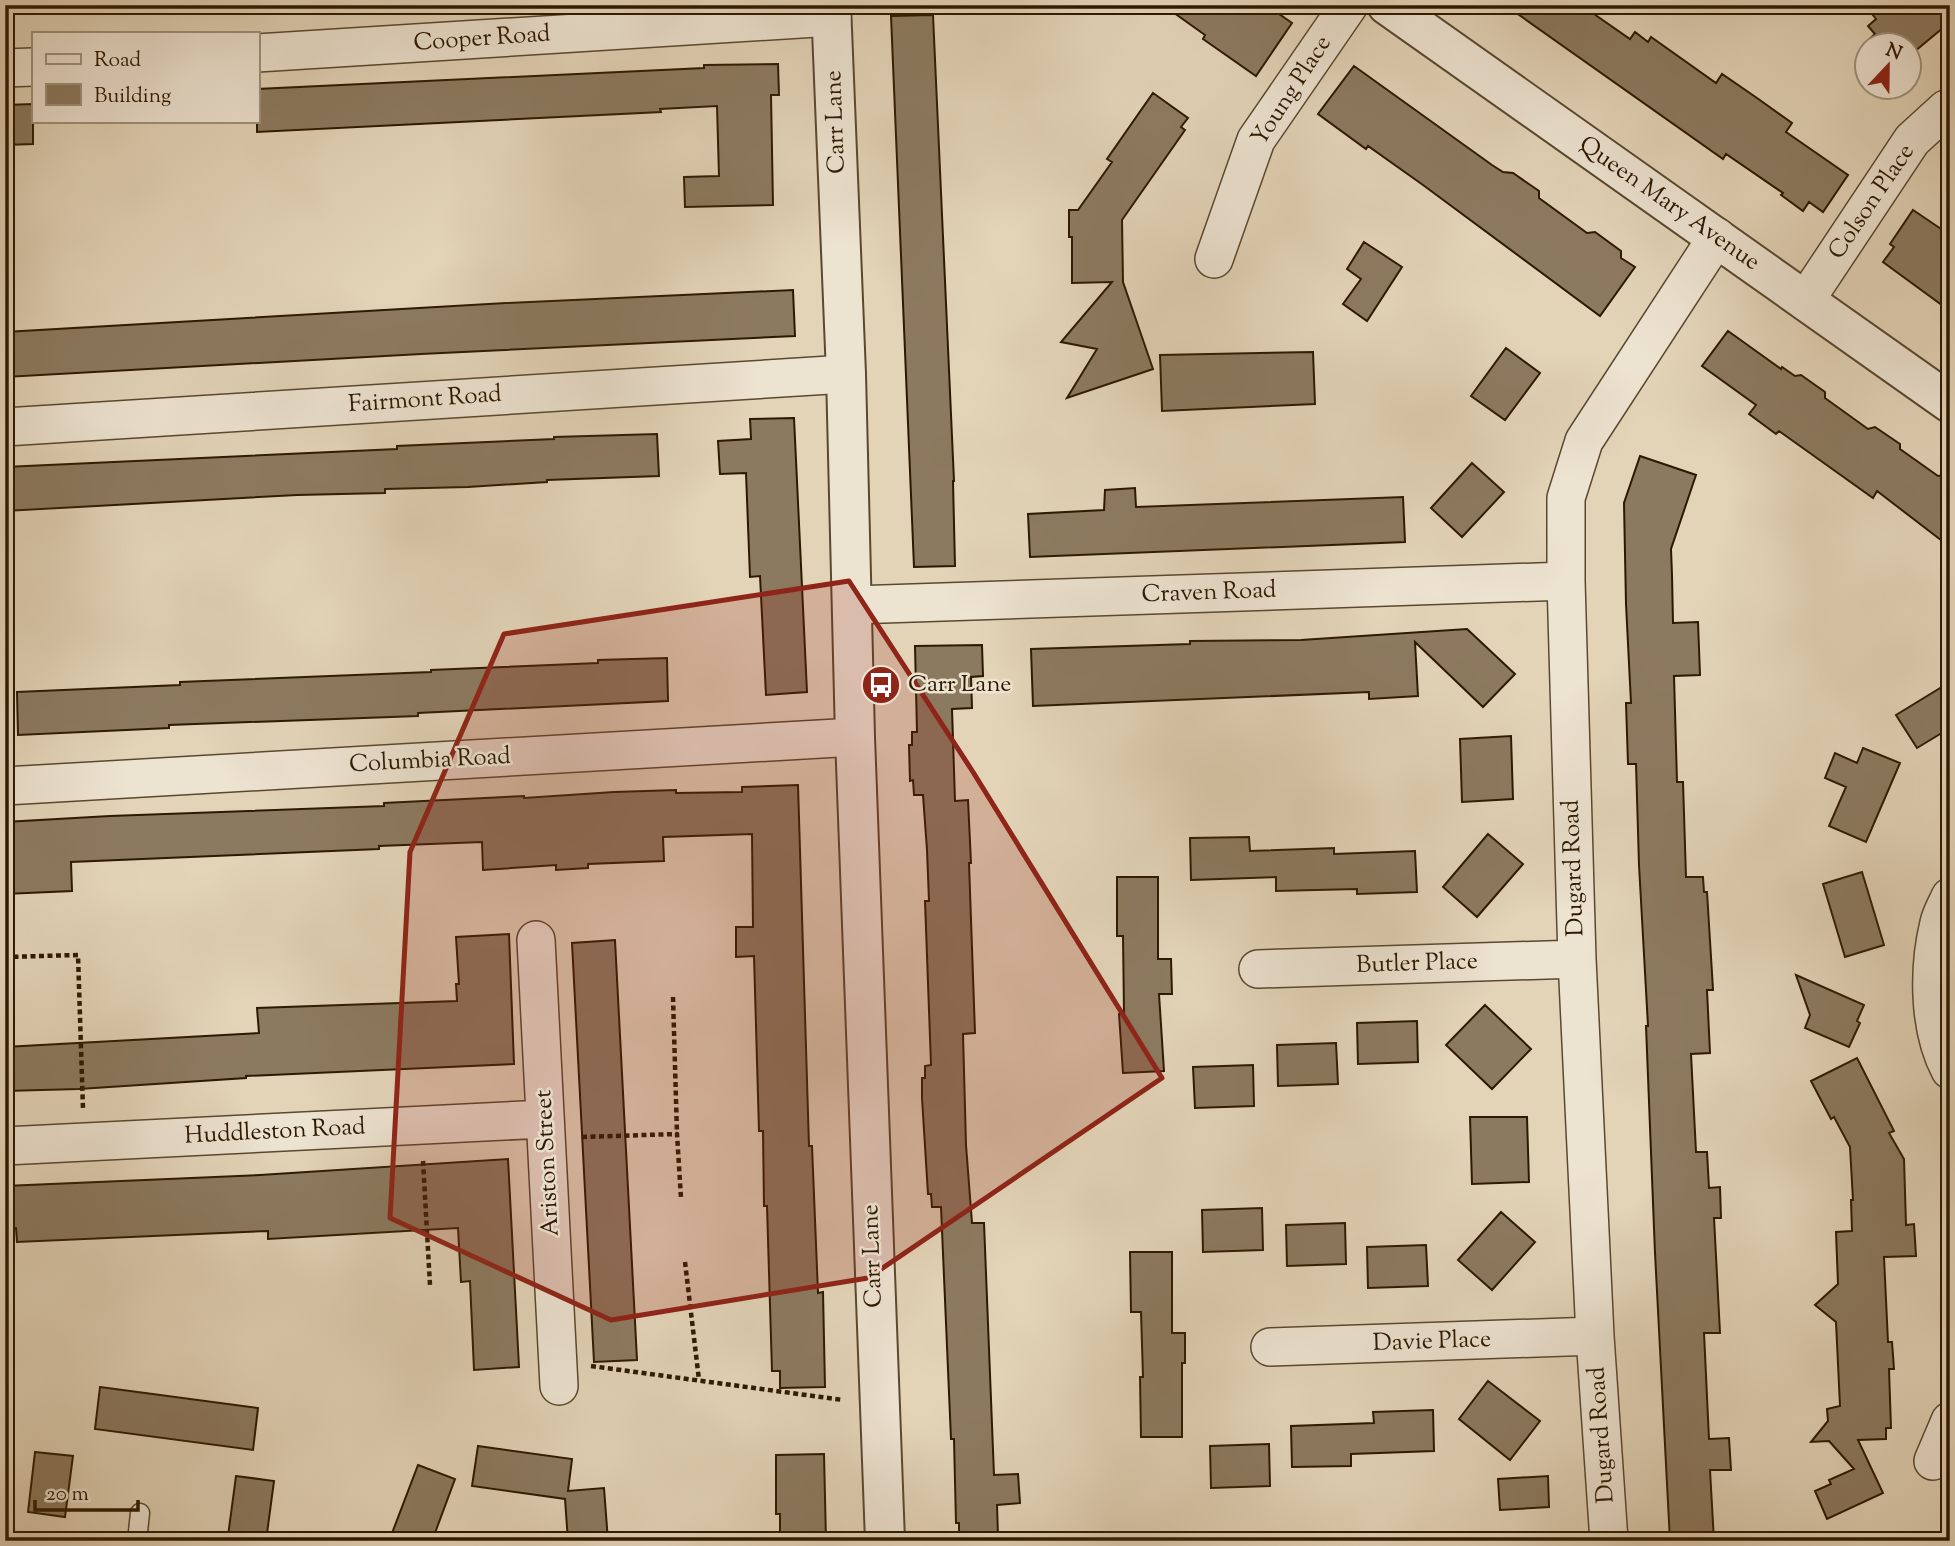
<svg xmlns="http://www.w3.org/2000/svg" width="1955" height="1546" font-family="'Sorts Mill Goudy',serif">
  <rect width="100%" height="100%" fill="#e3d4b8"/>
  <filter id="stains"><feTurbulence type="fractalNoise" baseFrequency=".00286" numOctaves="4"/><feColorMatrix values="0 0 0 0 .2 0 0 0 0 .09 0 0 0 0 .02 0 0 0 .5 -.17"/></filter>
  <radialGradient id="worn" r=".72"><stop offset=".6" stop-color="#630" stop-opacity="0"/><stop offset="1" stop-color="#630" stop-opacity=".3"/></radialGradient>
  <path fill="#8c7a60" stroke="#2d1901" stroke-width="2" d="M1163 5H1266L1292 23 1256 76 1203 39 1205 35Z
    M1505 5H1581L1630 39 1635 32 1648 42 1651 37 1716 83 1722 74 1757 98 1792 123 1786 132 1848 175 1823 212 1809 202 1803 211 1781 195 1783 193 1726 154 1723 159Z
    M1865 5H1950V22L1909 56V46H1867V49L1864 44 1875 34 1868 26 1876 19Z
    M933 15 954 481H953L955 566 914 567 891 16Z
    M778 64 779 95H771L773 205 685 207 684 177 719 176 717 106 660 109 661 112 257 132V89L704 68V65Z
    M1354 66 1492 165 1503 172 1513 173 1539 191V198L1587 233 1595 232 1621 251V258L1635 267 1600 316 1423 185 1368 146 1366 149 1318 114Z
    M1153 93 1188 118 1181 127 1185 130 1122 220 1123 282 1153 369 1067 398 1097 349 1061 342 1112 282 1072 283V237H1069V210H1078L1112 162 1107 159Z
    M33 104V144L5 145V105Z
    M1913 210 1950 235V311L1883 262 1894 247 1890 244Z
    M1364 242 1402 267 1367 321 1343 304 1361 279 1347 269Z
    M793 290 795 336 421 354 5 377V332L506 303Z
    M1728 331 1781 369 1782 367 1795 376 1801 375 1825 392V398L1868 429 1875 427 1900 444V449L1938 476 1950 474V547L1877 491 1873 498 1779 431 1776 434 1749 414 1756 405 1702 366Z
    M1506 348 1540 373 1505 420 1471 396Z
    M1313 352 1315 404 1162 411 1160 355Z
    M794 418 807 692 766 695 760 576 750 577 746 473 720 474 718 441 751 439 750 419Z
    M657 434 659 476 547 480V482L468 487 385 489V493L297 495 5 511V467L397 449V446L554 439V437Z
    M1640 456 1696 475 1671 549 1672 575 1673 623 1698 622 1700 675 1674 676 1677 782H1683L1686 877H1703L1704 892H1707L1712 973 1713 990H1707L1710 1053 1691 1054 1696 1152H1707L1709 1188 1720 1187 1721 1218H1714L1720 1333H1704L1709 1439 1729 1438 1731 1470H1710L1714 1541H1670L1655 1253 1646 1026H1648L1639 865 1636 764H1628L1626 703H1631L1626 604 1624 503Z
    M1472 463 1504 492 1462 537 1431 508Z
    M1135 488 1136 507 1403 497 1405 542 1030 557 1028 514 1104 510 1105 490Z
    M1467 629 1515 674 1483 707 1415 642 1418 696 1369 699V692L1033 706 1031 649 1190 644V641L1301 640Z
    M982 645 983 676 971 677 972 708 952 709 955 801 968 800 971 863H969L975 1033 963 1034 966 1145 972 1223H984L994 1475 1018 1474 1020 1503 997 1505 998 1535 959 1536V1523H956L954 1439H951L941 1207H932L931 1194H928L922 1098V1078H925V1066L931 1065 925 901H929L927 850 923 795H914L913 780 910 781 909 745H912V732H917L915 646Z
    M667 658 668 701 418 713V716L169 725V728L18 735 17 692 180 685V682L431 672V670L598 663V660Z
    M1950 682V728L1917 748 1896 715Z
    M1511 736 1513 799 1462 802 1460 739Z
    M1863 748 1900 763 1866 842 1829 826 1846 787 1825 778 1835 753 1857 763Z
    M798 785 809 1146H812L818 1293 823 1292 825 1387 780 1388V1371H772L767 1206H764L763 1131H759L754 956 736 957V927H753L752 834 663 837 664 861 588 864V868L556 870V865L483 870 482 842 379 846V849L71 862 72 891 5 894V822L110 816 384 806V803L524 796V798L614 792 676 790V793L742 792V787Z
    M1488 834 1523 864 1477 917 1443 887Z
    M1249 837 1250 851 1334 848V854L1415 851 1417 892 1357 894V889L1276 891V877L1191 880 1190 838Z
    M1862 872 1884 945 1845 957 1823 884Z
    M1117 877H1158V959H1171L1172 994H1159L1164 1071 1123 1073 1119 1014H1124L1123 936H1117Z
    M509 934 514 1064 246 1076V1078L79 1089 5 1091V1047L259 1033 257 1008 457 1001 456 984H459L456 937Z
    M615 940 637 1360 594 1362 572 943Z
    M1796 975 1864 1005 1857 1021 1860 1023 1849 1047 1805 1028 1810 1015Z
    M1485 1005 1531 1049 1492 1089 1446 1045Z
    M1417 1021 1418 1062 1358 1064 1357 1023Z
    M1336 1043 1338 1084 1278 1086 1277 1045Z
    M1857 1058 1894 1131 1889 1133 1904 1159 1906 1225 1914 1224 1916 1256 1884 1257 1888 1342H1892L1894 1369H1889L1891 1428H1886V1439L1858 1440 1883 1493 1827 1519 1815 1491 1831 1484 1829 1480 1854 1469 1829 1441 1811 1442 1828 1421 1827 1409 1840 1406 1836 1322 1815 1305 1838 1284 1836 1232 1852 1231 1851 1200H1853L1850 1147 1834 1117 1831 1119 1811 1081Z
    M1253 1065 1254 1106 1195 1108 1193 1067Z
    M1470 1117H1527L1529 1182 1472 1184Z
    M508 1159 519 1367 474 1370 470 1281 461 1282 458 1228 268 1239V1231L17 1242 16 1228 5 1229V1186L260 1175Z
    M1262 1208 1263 1250 1203 1252 1202 1210Z
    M1501 1212 1535 1242 1492 1290 1458 1260Z
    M1345 1223 1346 1264 1287 1266 1286 1225Z
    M1426 1245 1428 1286 1368 1288 1367 1247Z
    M1130 1252H1172V1333H1185V1363H1182V1437H1141L1140 1377H1143L1141 1312H1131Z
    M1488 1381 1540 1421 1510 1460 1459 1419Z
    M100 1387 258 1408 253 1450 95 1429Z
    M1433 1410 1434 1451 1351 1454V1466L1292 1467 1291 1426 1374 1423 1373 1412Z
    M1269 1444 1270 1486 1211 1488 1210 1446Z
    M478 1446 572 1459 568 1491 604 1488 608 1541H568L565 1499 472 1486Z
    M35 1452 73 1456 65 1517 28 1512Z
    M824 1454 826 1541H780V1514H776V1455Z
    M418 1465 455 1479 432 1541H389Z
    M236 1476 274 1481 266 1541 228 1536Z
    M1548 1476 1549 1507 1500 1510 1498 1479Z"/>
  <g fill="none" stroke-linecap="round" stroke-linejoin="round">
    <g stroke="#5a482f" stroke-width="21">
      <path id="service" d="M137 1541 140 1513"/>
    </g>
    <g stroke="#5a482f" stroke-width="40">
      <path id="minor" d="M257 53 832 17
        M5 68 33 67
        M1214 259 1256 140 1349 5
        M1805 301 1912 140 1946 109
        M5 427 846 374
        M853 605 1566 581
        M5 786 855 737
        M1950 897C1946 906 1941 914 1939 923 1928 968 1928 1029 1950 1070
        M536 940 559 1386
        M1258 969 1577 959
        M5 1146 545 1119
        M1270 1347 1595 1336
        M1933 1461 1950 1421
        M1609 1541 1595 1336 1577 959 1566 581V498L1584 441 1717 237"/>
    </g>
    <g stroke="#5a482f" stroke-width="42">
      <path id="tertiary" d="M831 5 846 374 855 737 885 1541
        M1387 5 1950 403"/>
    </g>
    <path stroke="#2d1901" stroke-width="4.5" stroke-dasharray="5 3.5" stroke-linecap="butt" d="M5 957 78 955 83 1109
      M673 997 677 1134
      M582 1137 677 1134 681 1198
      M423 1161 430 1285
      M685 1262 699 1380
      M591 1366 843 1400"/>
    <use href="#service" stroke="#ede3d1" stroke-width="18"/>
    <use href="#minor" stroke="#ede3d1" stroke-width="37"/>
    <use href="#tertiary" stroke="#ede3d1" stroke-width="38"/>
  </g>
  <path fill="#8f2418" fill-opacity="0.2" stroke="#8f2418" stroke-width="5" stroke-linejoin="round" d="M849 581 973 772 1162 1078 868 1278 611 1320 390 1218 410 852 504 634Z"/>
  <defs>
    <g id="bus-disc" transform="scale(2.0125)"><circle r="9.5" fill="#8f2418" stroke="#ede3d1"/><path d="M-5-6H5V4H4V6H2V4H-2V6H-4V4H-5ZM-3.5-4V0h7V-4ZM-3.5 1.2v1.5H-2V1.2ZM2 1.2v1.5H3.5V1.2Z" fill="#fff"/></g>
  </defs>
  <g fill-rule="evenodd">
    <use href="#bus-disc" x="881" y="685"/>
  </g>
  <g text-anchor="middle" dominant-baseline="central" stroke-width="5" stroke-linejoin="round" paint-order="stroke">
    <g font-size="24" fill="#2d1901" stroke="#ede3d1">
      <text transform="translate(482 39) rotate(-4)">Cooper Road</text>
      <text transform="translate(1292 91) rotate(-57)">Young Place</text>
      <text transform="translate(836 122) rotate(-92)">Carr Lane</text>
      <text transform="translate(1872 202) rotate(-56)">Colson Place</text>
      <text transform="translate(1669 204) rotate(35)">Queen Mary Avenue</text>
      <text transform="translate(425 400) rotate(-4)">Fairmont Road</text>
      <text transform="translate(1209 593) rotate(-2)">Craven Road</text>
      <text transform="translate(430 761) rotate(-3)">Columbia Road</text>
      <text transform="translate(1574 868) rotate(-92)">Dugard Road</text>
      <text transform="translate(1417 964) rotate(-2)">Butler Place</text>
      <text transform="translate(275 1132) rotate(-3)">Huddleston Road</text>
      <text transform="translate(548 1163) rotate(-93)">Ariston Street</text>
      <text transform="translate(873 1256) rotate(-92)">Carr Lane</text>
      <text transform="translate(1432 1342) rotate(-2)">Davie Place</text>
      <text transform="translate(1602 1435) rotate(-94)">Dugard Road</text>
    </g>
    <g font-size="24" fill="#2d1901" stroke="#ede3d1" text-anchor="start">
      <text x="908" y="685">Carr Lane</text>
    </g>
  </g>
  <rect width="1955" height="1546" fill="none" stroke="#e3d4b8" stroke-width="28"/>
  <rect x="7" y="7" width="1941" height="1532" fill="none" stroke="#2d1901" stroke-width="3.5"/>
  <rect x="14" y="14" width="1927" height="1518" fill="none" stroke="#2d1901" stroke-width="2"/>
  <rect x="32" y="32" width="228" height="91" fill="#ede3d1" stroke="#a0927e" stroke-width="2"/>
  <rect x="46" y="54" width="35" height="10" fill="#ede3d1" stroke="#a0927e" stroke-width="2"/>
  <text x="94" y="66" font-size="21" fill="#2d1901">Road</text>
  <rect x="46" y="84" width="35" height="21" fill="#8c7a60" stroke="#a0927e" stroke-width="2"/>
  <text x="94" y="102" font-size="21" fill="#2d1901">Building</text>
  <g transform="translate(1888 66) rotate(22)"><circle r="33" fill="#ede3d1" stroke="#a0927e" stroke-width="2"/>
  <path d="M0-5L12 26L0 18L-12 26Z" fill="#8f2418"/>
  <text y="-10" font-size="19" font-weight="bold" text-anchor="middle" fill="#2d1901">N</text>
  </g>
  <path d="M35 1500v10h103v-10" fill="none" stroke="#2d1901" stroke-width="3.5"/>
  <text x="46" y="1500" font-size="21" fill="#2d1901" stroke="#ede3d1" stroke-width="5" paint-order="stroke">20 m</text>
  <rect width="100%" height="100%" filter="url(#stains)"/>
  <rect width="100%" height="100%" fill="url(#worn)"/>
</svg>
